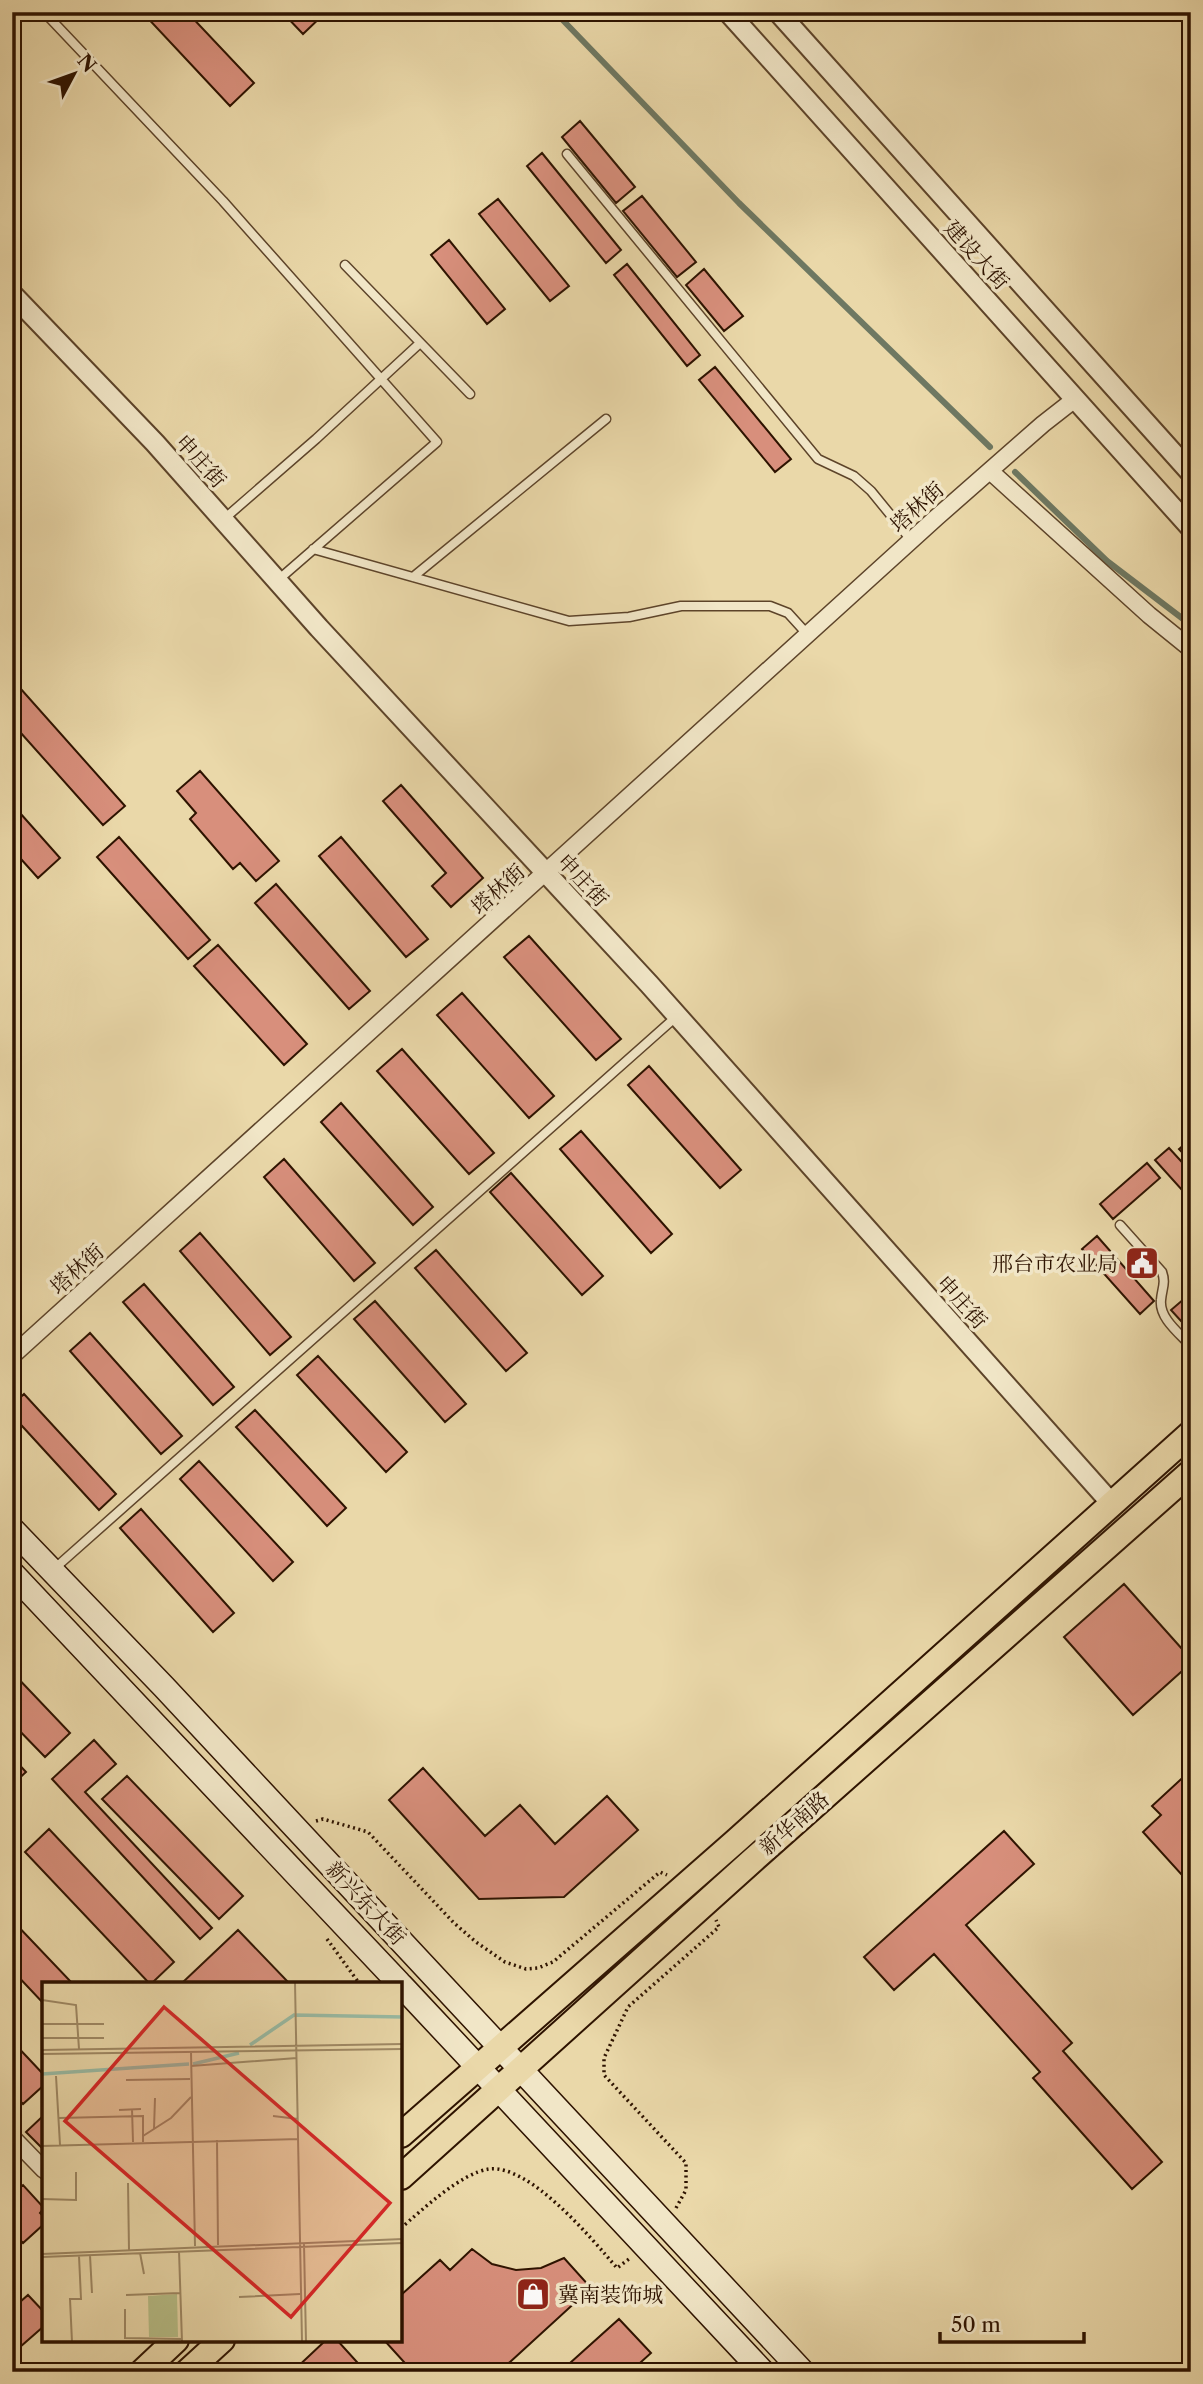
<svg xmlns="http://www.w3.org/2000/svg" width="1203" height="2384" font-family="'Libre Caslon Text','Noto Serif SC',serif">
  <rect width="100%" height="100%" fill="#ead8a9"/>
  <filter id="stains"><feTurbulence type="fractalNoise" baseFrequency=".00286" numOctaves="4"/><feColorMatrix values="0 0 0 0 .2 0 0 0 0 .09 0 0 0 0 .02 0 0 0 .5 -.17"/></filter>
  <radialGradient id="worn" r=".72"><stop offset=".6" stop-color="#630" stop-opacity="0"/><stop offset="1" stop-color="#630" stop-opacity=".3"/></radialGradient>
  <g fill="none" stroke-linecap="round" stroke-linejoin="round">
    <path stroke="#6e7862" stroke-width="6" d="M555 12 739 203 990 447
      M1015 472 1107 561 1191 625"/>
  </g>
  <path fill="#d88f7c" stroke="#2e1300" stroke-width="2" d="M142 12H187L254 83 230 106Z
    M282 12H326L303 34Z
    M580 121 635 187 616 203 562 137Z
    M542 153 621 250 606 263 527 166Z
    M642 196 696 262 677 277 623 211Z
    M498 199 569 286 550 301 479 214Z
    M449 240 505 309 487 324 431 255Z
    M627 264 700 355 687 366 614 275Z
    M704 269 743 316 724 331 686 285Z
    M715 367 791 459 775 472 699 380Z
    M12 679 125 806 103 825 12 723Z
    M200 771 279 861 256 881 240 863 233 869 190 819 196 813 177 791Z
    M401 785 483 878 451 907 432 886 446 873 383 801Z
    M12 804 60 858 38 878 12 849Z
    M119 837 210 940 188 959 97 857Z
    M341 837 428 939 406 957 319 856Z
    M276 884 370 991 349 1009 255 903Z
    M529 936 621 1039 596 1060 504 957Z
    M218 945 307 1044 284 1065 194 966Z
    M462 993 554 1096 529 1118 437 1015Z
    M402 1049 494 1153 469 1174 377 1071Z
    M649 1066 741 1170 720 1188 628 1085Z
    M341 1103 433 1207 413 1225 321 1122Z
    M581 1131 672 1234 651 1253 560 1149Z
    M1191 1139V1162L1179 1149Z
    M1169 1148 1191 1172V1200L1155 1160Z
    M284 1159 375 1263 354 1281 264 1177Z
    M1147 1163 1160 1178 1113 1219 1100 1204Z
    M511 1173 603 1276 582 1295 490 1192Z
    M200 1233 291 1337 270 1355 180 1251Z
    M1097 1236 1154 1301 1140 1314 1082 1249Z
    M436 1250 527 1353 506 1371 415 1268Z
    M144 1284 234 1387 213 1405 123 1302Z
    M1191 1293V1332L1171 1310Z
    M375 1301 466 1404 445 1422 354 1319Z
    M90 1333 182 1436 161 1454 70 1351Z
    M318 1356 407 1452 386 1472 297 1375Z
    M24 1394 116 1494 99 1510 12 1415V1405Z
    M255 1410 346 1508 327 1526 236 1427Z
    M199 1461 293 1562 273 1581 180 1479Z
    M141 1509 234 1613 213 1632 120 1528Z
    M1124 1584 1191 1659V1663L1133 1715 1064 1637Z
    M12 1672 70 1733 45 1757 12 1723Z
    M94 1740 116 1764 85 1792 212 1928 200 1939 52 1779Z
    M12 1757 26 1772 12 1785Z
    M423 1768 485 1836 520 1805 555 1844 607 1796 638 1830 564 1897 479 1899 389 1800Z
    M1191 1770V1885L1143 1832 1161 1815 1152 1806Z
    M127 1776 243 1896 219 1919 102 1799Z
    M49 1829 174 1962 152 1983H149L25 1852Z
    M1004 1831 1034 1864 966 1925 1072 2043 1063 2051 1162 2162 1132 2189 1033 2078 1040 2072 934 1954 894 1990 864 1957Z
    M12 1920 72 1983H44V2004L12 1970Z
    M238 1930 289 1983H182Z
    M12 2041 44 2075V2085L23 2104 12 2093Z
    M44 2115V2150L26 2132Z
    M12 2183 18 2189 23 2185 44 2208 40 2213 44 2217V2224L23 2243 12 2232Z
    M472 2249 492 2264 516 2270 541 2268 564 2258 591 2288 499 2372H413L384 2340H401V2295L440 2260 450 2270Z
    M28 2295 44 2312V2326L12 2354V2309Z
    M619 2319 651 2353 630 2372H560Z
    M326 2340H337L366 2372H292Z"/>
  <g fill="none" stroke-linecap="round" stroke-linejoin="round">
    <g stroke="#5d442a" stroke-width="11">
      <path id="service" d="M44 12 223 201 437 442 277 581
        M567 154 818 459 854 476 871 491 911 540
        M345 265 470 394
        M224 519 316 439 420 343
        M313 549 569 621 629 617 681 606H770L788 613 808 635
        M413 577 606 419
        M1120 1225 1162 1272C1166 1283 1162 1288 1161 1300 1159 1318 1179 1333 1191 1346
        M54 1569 677 1016"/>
    </g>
    <g stroke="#5d442a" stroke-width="19">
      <path id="minor" d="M990 471 1149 615 1191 649
        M12 1356 937 517 1043 424 1075 399
        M12 2137 44 2170"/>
    </g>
    <g stroke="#5d442a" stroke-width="23">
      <path id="tertiary" d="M728 12 1191 528
        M778 12 1191 473
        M12 294 155 443 319 628 649 984 1112 1504"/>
    </g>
    <g stroke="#2e1300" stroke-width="26">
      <path id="secondary" d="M12 1529 164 1687 803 2372
        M12 1573 399 1983
        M401 1985 763 2372"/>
    </g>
    <g stroke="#2e1300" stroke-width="28">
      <path id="primary" d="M401 2135 736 1841 1191 1433
        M401 2177 753 1860 1191 1472
        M142 2372 176 2340
        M187 2372 222 2340"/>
    </g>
    <path stroke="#2e1300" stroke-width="3.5" stroke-dasharray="2 3.5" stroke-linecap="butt" d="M316 1821 323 1819 368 1832 454 1923 476 1942 505 1962 526 1969 538 1968 553 1962 660 1872 667 1875
      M327 1939 359 1983
      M676 2208 686 2190V2163L604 2075V2058L628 2007 719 1927 716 1920
      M401 2228C422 2210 461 2173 489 2169 530 2164 592 2239 617 2268L629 2259"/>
    <use href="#service" stroke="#f1e6c7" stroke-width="8"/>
    <use href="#minor" stroke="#f1e6c7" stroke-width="16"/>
    <use href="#tertiary" stroke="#f1e6c7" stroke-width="19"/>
    <use href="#secondary" stroke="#f1e6c7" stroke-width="23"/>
    <use href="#primary" stroke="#ead8a9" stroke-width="24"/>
  </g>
  <defs>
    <g id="civic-square" transform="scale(1.75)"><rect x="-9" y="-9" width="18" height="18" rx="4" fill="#8f2418" stroke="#f1e6c7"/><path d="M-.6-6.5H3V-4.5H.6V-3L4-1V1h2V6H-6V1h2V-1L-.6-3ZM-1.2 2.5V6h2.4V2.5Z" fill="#fff"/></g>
    <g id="shop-square" transform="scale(1.75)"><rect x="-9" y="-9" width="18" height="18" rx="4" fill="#8f2418" stroke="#f1e6c7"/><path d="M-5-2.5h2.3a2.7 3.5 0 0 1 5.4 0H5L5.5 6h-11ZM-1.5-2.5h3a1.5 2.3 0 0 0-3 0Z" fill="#fff"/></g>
  </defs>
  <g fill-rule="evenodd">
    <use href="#civic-square" x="1142" y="1263"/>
    <use href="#shop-square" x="533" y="2294"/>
  </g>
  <g text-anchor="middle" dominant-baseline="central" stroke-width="7" stroke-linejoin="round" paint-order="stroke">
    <g font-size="21" fill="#2e1300" stroke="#f1e6c7">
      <text transform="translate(977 255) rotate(48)">建设大街</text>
      <text transform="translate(201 461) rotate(48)">申庄街</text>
      <text transform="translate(917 507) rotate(-42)">塔林街</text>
      <text transform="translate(583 880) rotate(47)">申庄街</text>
      <text transform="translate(498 889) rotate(-42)">塔林街</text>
      <text transform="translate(77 1269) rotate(-42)">塔林街</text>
      <text transform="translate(962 1302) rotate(48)">申庄街</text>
      <text transform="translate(794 1823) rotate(-41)">新华南路</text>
      <text transform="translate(366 1903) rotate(47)">新兴东大街</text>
    </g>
    <g font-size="21" fill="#2e1300" stroke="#f1e6c7" text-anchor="end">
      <text x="1118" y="1263">邢台市农业局</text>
      <text x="558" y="2294" text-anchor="start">冀南装饰城</text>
    </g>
  </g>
  <g transform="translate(42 1982)">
    <rect width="360" height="360" fill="#ead8a9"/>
    <path d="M135 312 136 355H107L106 314Z" fill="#b7be87"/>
    <path fill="none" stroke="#99bba4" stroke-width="3.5" d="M208 63 252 33 361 35M151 82 197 71M0 92 147 82"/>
    <path fill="none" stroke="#9f8965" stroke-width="2" d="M253 1 260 360M0 18 34 23 37 67M0 42H62M0 56H62M0 68 361 62M149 70 153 264M0 72 361 67M149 84 255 76M14 94 18 163M84 98 148 97M90 127 91 160M77 128 99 127M231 134 256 137M17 136 101 134V160M112 147 113 116M101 154 129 136 149 115M175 158 176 263M0 164 257 157M86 201 87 268M0 217 34 218V190M262 262 264 360M137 269 140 360M98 271 102 292M0 272 361 257M48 273 50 311M0 275 361 261M84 313 138 311M197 315 258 312M83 327V356L140 357M30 360 28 317H39L37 274"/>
    <path fill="#d62828" fill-opacity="0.15" stroke="#d62828" stroke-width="3.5" d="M122 25 348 221 249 335 23 139Z"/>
    <rect width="360" height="360" fill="none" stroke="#2e1300" stroke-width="3.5"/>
  </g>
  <rect width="1203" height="2384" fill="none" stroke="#ead8a9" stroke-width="42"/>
  <rect x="14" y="14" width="1175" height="2356" fill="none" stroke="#2e1300" stroke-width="3.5"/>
  <rect x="21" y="21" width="1161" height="2342" fill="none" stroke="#2e1300" stroke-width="2"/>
  <g transform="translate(74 74) rotate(49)" stroke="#f1e6c7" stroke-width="5" paint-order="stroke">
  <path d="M0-5L12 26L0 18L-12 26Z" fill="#2e1300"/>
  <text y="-10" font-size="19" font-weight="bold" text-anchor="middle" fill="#2e1300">N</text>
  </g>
  <path d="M940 2332v10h144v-10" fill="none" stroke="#2e1300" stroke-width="3.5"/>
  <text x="951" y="2332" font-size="21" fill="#2e1300" stroke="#f1e6c7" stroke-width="5" paint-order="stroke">50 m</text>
  <rect width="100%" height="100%" filter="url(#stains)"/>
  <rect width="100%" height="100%" fill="url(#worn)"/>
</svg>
